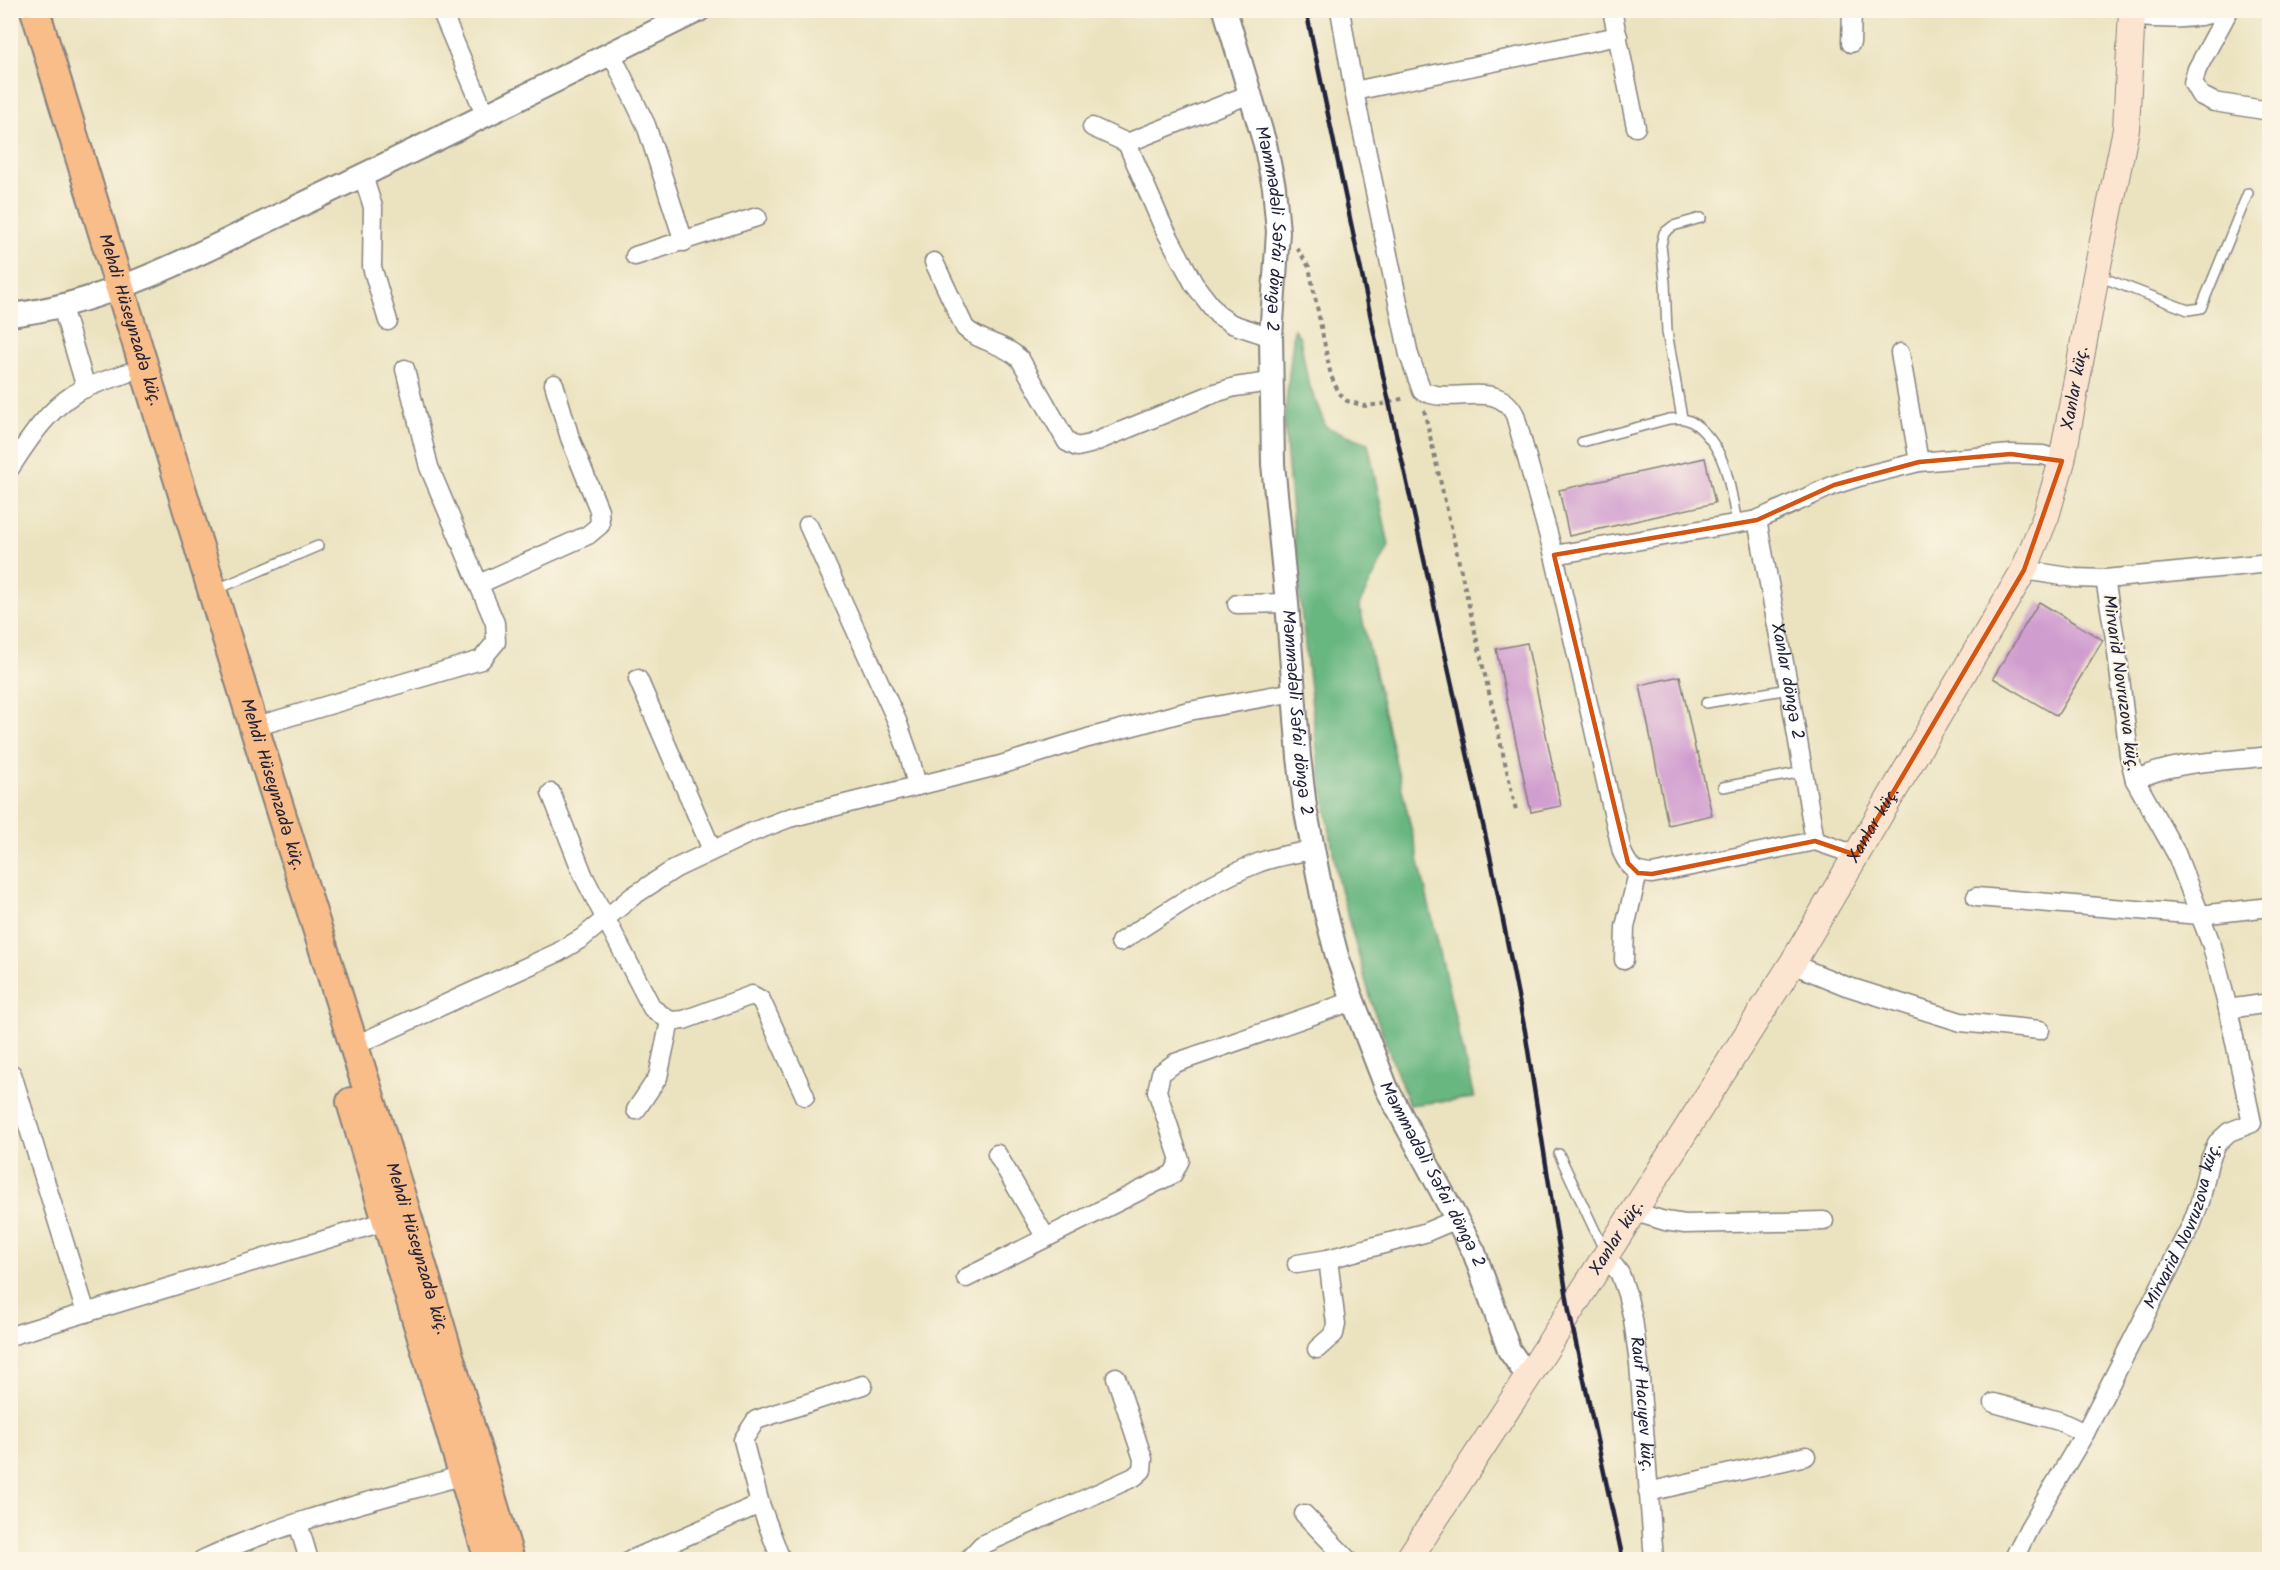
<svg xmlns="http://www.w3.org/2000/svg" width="2280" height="1570" font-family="Kalam,sans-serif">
  <rect width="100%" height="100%" fill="#fcf5e5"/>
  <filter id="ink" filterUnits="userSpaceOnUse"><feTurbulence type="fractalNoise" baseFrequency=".0167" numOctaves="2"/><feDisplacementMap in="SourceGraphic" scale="12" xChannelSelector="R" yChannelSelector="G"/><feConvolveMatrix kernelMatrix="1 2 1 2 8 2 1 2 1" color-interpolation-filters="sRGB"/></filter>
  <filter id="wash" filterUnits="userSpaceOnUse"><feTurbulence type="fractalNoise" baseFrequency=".008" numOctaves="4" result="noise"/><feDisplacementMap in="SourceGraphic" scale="24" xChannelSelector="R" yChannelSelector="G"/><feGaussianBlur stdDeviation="1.35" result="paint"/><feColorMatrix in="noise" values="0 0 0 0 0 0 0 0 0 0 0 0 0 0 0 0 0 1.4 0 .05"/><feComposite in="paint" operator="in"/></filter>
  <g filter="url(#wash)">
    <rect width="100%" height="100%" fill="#ebe3c0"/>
    <path fill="#68b680" stroke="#456c5e" stroke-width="1.5" d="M1294 329 1300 337 1308 382 1326 427 1368 443 1389 546 1359 605 1474 1098 1409 1105 1374 1011 1338 881 1318 759 1299 592 1284 421Z"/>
    <g id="blocks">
      <path fill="#d09dcf" d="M1705 458 1715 503 1569 536 1559 490Z
        M2039 602 2103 640 2057 716 1993 678Z
        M1527 643 1561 806 1531 812 1496 649Z
        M1680 676 1696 753H1698L1712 815 1668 825 1640 685Z"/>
    </g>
  </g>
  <g filter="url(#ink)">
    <use href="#blocks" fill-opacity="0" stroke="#86827e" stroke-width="1.5"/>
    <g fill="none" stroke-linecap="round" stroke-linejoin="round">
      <g stroke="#86827e" stroke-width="12">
        <path id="service" d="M2098 276 2188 310 2201 308 2248 193
          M1682 418 1667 332 1665 282 1661 245 1664 233 1673 226 1701 218
          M1582 442 1669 419C1685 417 1692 420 1703 431 1728 456 1730 489 1737 523
          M215 590 318 546
          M1706 703 1789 689
          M1723 787 1803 772
          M1559 1154 1605 1252"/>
      </g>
      <g stroke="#86827e" stroke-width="21">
        <g id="minor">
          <path d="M441 10 485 114"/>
          <path d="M1340 10 1354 91 1409 355 1422 391C1454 406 1497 378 1515 415L1554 555 1622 852C1630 869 1634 873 1652 874L1815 841 1856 855"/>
          <path d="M1612 10 1636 127"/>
          <path d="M2229 10 2197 69 2193 83 2200 95 2214 102 2270 111"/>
          <path d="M2132 17C2164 19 2192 21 2223 10"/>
          <path d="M1851 43 1852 10"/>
          <path d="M611 53 646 125 684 242"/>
          <path d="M1354 91 1618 36"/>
          <path d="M1250 94 1127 143 1162 224 1194 284 1218 315 1232 324 1271 337"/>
          <path d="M1092 127 1127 143"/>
          <path d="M363 176 373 207 372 267 388 321"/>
          <path d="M635 256 757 217"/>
          <path d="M934 262 965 328C981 343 1004 343 1020 359L1067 442 1077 447 1090 444 1215 393 1235 387 1270 382"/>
          <path d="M62 307 86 388"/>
          <path d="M1900 353 1919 462"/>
          <path d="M10 468C28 441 46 412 74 394 90 384 109 380 127 373"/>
          <path id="s1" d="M1757 520 1789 689 1815 841"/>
          <path d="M808 525 897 721 910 758 917 786"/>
          <path d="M1554 555 1757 520 1834 485 1859 477 1919 462 2011 454 2043 455 2062 461"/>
          <path d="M2024 570 2075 578 2105 579 2270 563"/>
          <path d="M479 584 588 535 600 525 599 510 570 438 554 384"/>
          <path d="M1237 604 1287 603"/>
          <path d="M638 679 712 850"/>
          <path d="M254 727 481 660 496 642 495 623 429 467 405 369"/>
          <path d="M2135 780C2176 760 2224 762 2270 756"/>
          <path d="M551 793 584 877 652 1008 670 1021 684 1020 752 995 761 1000 805 1096"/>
          <path d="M1976 897 2200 915 2270 907"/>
          <path d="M1120 942C1165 913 1209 882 1258 863 1275 856 1294 854 1312 850"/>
          <path d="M1624 960 1625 927 1638 873"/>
          <path d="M1792 964 1846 986 1961 1022 2040 1030"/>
          <path d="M2228 1009 2270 1003"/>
          <path d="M354 1046 557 953 582 938 633 896 676 868 750 833 789 818 997 766 1088 738 1189 711 1294 692"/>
          <path d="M12 1074 86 1313"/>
          <path d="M636 1110 658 1077 670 1021"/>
          <path d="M997 1154 1046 1238"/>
          <path d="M1635 1212 1665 1221 1685 1224 1824 1221"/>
          <path id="s2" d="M1606 1255 1620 1274 1627 1294 1633 1319 1639 1364 1654 1560"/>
          <path d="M1297 1264 1328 1259 1424 1233 1457 1219"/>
          <path d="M966 1278 1173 1174 1180 1160 1157 1091 1161 1073 1175 1063 1353 1001"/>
          <path d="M10 1336 386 1221"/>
          <path d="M1317 1349 1334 1334 1336 1324 1328 1259"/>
          <path d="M1994 1403 2059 1421 2085 1433"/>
          <path d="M1648 1492 1806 1456"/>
          <path d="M1304 1514 1348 1560"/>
          <path d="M298 1523 309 1560"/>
          <path d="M202 1560C285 1521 376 1500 464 1475"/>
          <path d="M631 1560 760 1504"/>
          <path d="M781 1560 760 1504 743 1440 756 1420 863 1385"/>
          <path d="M968 1560 982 1545 1134 1477 1142 1470 1143 1459 1116 1377"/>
          <path id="s3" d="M2013 1560 2029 1528 2085 1433 2191 1226 2200 1202 2209 1162 2217 1143 2229 1132 2252 1123 2228 1009 2212 946 2176 853 2135 780 2129 755 2116 644 2105 579"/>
        </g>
      </g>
      <g stroke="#86827e" stroke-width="26">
        <g id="tertiary">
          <path id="s4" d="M1225 10 1265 144 1274 187 1278 232 1271 337 1273 464 1287 603 1299 757 1305 807 1324 906 1337 956 1353 1001 1387 1089 1474 1252 1509 1350 1528 1377"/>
          <path d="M10 315C107 304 195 255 282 214 422 148 560 78 699 10"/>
        </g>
      </g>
      <g stroke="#86827e" stroke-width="28">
        <g id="secondary">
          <path id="s5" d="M1408 1560 1528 1377 1792 964 2024 570 2046 516 2062 461 2096 275 2126 129 2132 10"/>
        </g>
      </g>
      <g stroke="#86827e" stroke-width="32">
        <g id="primary">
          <path id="s6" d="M35 10 254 727 405 1209 510 1560"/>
          <path d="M351 1102 489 1560"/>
        </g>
      </g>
      <path stroke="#86827e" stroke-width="4" stroke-dasharray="4.5 4.5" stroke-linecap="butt" d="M1297 248 1309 267 1331 376 1339 393 1347 401 1365 406 1383 404 1405 398
        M1424 410 1516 810"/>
      <use href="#service" stroke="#fff" stroke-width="9"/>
      <use href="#minor" stroke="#fff" stroke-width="18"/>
      <use href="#tertiary" stroke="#fff" stroke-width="22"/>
      <use href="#secondary" stroke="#fce5d0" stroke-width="26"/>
      <use href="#primary" stroke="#f8bd89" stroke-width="28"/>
      <path stroke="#22223b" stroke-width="4.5" d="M1306 10 1383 375 1492 865 1525 1031 1569 1311 1623 1560"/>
    </g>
  </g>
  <path fill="none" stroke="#d45411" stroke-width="4.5" stroke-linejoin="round" d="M2011 454 2062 461 2024 570 1856 855 1815 841 1652 874 1638 873 1628 863 1554 555 1757 520 1834 485 1919 462Z"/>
  <g text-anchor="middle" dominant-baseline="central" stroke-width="4.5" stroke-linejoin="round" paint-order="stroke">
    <g font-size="18" fill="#22223b" stroke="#fcf5e5">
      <text stroke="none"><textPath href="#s4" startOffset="225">Məmmədəli Səfai döngə 2</textPath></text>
      <text stroke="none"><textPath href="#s6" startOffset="324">Mehdi Hüseynzadə küç.</textPath></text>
      <text stroke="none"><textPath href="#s5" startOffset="1356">Xanlar küç.</textPath></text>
      <text stroke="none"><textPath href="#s1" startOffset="164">Xanlar döngə 2</textPath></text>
      <text transform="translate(2120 683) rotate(82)">Mirvarid Novruzova küç.</text>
      <text stroke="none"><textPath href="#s4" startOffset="711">Məmmədəli Səfai döngə 2</textPath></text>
      <text stroke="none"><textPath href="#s6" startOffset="810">Mehdi Hüseynzadə küç.</textPath></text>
      <text stroke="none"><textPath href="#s5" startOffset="870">Xanlar küç.</textPath></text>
      <text stroke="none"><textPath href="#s4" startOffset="1197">Məmmədəli Səfai döngə 2</textPath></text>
      <text stroke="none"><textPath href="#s3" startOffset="376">Mirvarid Novruzova küç.</textPath></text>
      <text stroke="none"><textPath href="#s5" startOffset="384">Xanlar küç.</textPath></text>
      <text stroke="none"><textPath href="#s6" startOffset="1296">Mehdi Hüseynzadə küç.</textPath></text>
      <text stroke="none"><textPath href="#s2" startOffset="156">Rauf Hacıyev küç.</textPath></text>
    </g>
  </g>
  <rect width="2280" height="1570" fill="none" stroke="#fcf5e5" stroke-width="36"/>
</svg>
